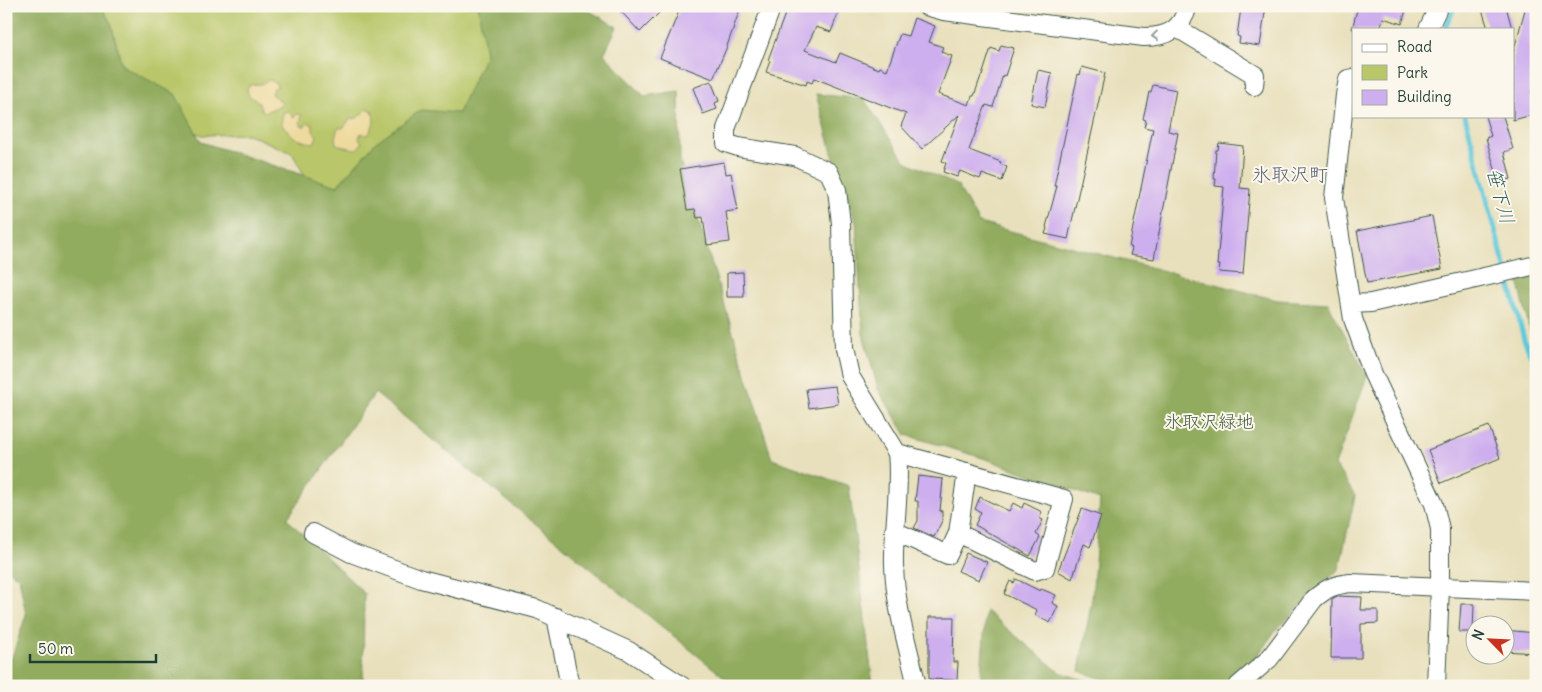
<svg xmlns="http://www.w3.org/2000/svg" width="1542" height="692" font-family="Delius,'Klee One',sans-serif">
  <rect width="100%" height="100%" fill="#fbf7ec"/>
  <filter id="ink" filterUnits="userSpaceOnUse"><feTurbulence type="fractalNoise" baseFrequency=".02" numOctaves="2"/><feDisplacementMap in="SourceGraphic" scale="10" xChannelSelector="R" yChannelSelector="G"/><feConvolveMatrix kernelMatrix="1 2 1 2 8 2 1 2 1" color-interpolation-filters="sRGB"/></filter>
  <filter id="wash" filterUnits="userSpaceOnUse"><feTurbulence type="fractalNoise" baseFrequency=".0096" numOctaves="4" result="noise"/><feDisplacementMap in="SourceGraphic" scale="20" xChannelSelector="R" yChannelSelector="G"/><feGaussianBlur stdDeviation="1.12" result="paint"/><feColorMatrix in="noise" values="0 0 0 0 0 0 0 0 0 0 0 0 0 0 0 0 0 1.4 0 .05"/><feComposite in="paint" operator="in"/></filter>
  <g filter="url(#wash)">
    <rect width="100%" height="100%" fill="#e8e0bc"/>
    <path fill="#b9c76a" stroke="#6c824f" d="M74 6H484L505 87 341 197 309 183 292 153 248 134 202 135 159 119 141 86Z"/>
    <path fill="#92ac5e" stroke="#587449" d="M6 6H101L111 23 122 66 175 94 201 142 337 186 376 142 421 110 458 113 486 54 478 6H581L617 27 604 54 644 96 679 91 680 161 772 459 849 486 873 686H735L375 393 287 519 364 593 363 686H6V675L26 615 19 577 6 569Z
      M816 94 864 99 905 161 958 186 979 223 1277 300 1328 303 1367 376 1335 465 1355 496 1339 569 1275 631 1236 686H1124L1079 671 1092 599 1100 500 983 458 906 435 878 389 863 334 856 222 835 162Z
      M1536 274V346L1531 335 1517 276Z
      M986 611 1059 672 1103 686H980Z"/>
    <path fill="#eeda9e" stroke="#868c69" d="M269 80 276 83 277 87 273 89 271 94 282 102 279 106 265 112 261 109 258 101 249 96 247 90 250 85 261 84Z
      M367 109 372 110C375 120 374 125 369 134L366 135 361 133 359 138 362 143 357 149C353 149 340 146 336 144L335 137 338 128H343L350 119 357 118Z
      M289 111 291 115 294 117 297 114 302 115 300 123 302 126H305L307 122 313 125V131L317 136 314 143C310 143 298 140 294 137 290 134 287 129 282 125V117L284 112Z"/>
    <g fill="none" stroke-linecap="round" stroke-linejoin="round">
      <path stroke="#5fc8db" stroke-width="5" d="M1446 29V26L1455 6
        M1465 116 1524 339 1536 369"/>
    </g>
    <g id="blocks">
      <path fill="#cdaeee" d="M616 6H648L661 11 640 32Z
        M681 6H741L726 49 713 79 660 58Z
        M788 6H841L831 32 816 27 805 50 836 62 840 53 879 69 880 67 887 70 900 34 908 36 914 18 935 26 929 42 943 47 941 52 952 56 938 94 969 105 972 96H974L981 76H982L991 48 999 51 1001 45 1014 48 1005 76 1003 75 993 107 986 105 969 150 1001 162 1000 164 1007 167 1002 181 982 174 980 179 960 171 957 177 943 172 946 163 942 161 959 115 922 149 901 126 906 114 814 78 812 83 807 81 806 85 766 72 770 61 768 60Z
        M1244 6H1266L1260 46 1239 43 1240 37 1237 36 1241 8 1243 9Z
        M1357 6H1407L1402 24 1383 18 1380 29H1352L1357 10Z
        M1481 6H1506L1512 29H1488Z
        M1526 6H1536V90L1531 91 1536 106V114L1513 120V53Z
        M1082 67 1105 73 1068 239 1045 234 1047 228 1046 227 1057 186H1054L1078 74 1080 75Z
        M1038 70 1052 73 1045 107 1031 104Z
        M711 81 719 101 715 103 717 109 703 114 693 88Z
        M1153 85 1176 90 1168 131 1178 133 1154 259 1130 255 1132 248 1129 247 1153 129 1144 127 1146 120 1143 119 1149 92H1151Z
        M1485 116H1503L1513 149 1504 152 1511 179 1499 183 1486 138 1491 136Z
        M1219 143 1243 146 1240 188 1250 189 1243 274 1219 272 1220 265H1217L1224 187 1215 186 1216 179H1214L1216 150H1218Z
        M724 162 726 174 731 173 738 210 726 212 730 242 707 245 703 217 697 218 695 209 687 210 680 169Z
        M1432 216 1442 269 1367 283 1357 231Z
        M743 272 744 297H727V273Z
        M835 386 838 404 809 408 806 389Z
        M1489 426 1500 458 1441 483 1428 450Z
        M918 476 943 479 940 511H942V521L934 537 914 528 918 521V501H915Z
        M980 497 1009 511 1013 503 1022 508 1024 503 1042 512 1039 518 1043 520 1036 534 1040 537 1030 556 975 525 981 512 975 509Z
        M1082 509 1101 516 1090 547 1084 544 1072 579 1058 571Z
        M966 553 987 562 979 580 958 571Z
        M1016 579 1040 591 1041 589 1056 595 1052 603 1058 606 1050 623 1035 615 1037 610 1004 594 1010 581 1014 583Z
        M1337 596 1362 597 1361 610H1378V623L1361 624V658H1331L1332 599Z
        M1461 604H1474L1473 632H1459Z
        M929 617H954L953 662H958L957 680 929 679Z
        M1504 630 1536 633V653L1504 651Z"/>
    </g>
  </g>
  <g filter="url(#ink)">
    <use href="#blocks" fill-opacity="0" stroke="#3d5548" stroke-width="1"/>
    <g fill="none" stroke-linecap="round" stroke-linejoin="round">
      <g stroke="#3d5548" stroke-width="20">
        <path id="minor" d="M772 6 726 129V143L738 147 795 156 829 172 837 190 841 223 844 349 850 376 897 453C901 490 893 528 894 565 895 606 908 646 917 686
          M926 6 944 11 1144 37C1168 37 1181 30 1188 6
          M1177 28 1255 75 1254 86
          M1428 29 1439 6
          M1353 78 1348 79 1345 95 1334 198 1353 319 1373 374 1434 504 1440 529V586L1436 686
          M1351 304 1371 303 1536 265
          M897 453 1064 499 1045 568 1035 571 958 533
          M894 531 948 555 958 533 967 472
          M313 533 351 553 421 579 537 609 629 651 682 686
          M556 617 570 686
          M1238 686 1269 659 1314 599C1327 588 1333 585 1350 583L1536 591"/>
      </g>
      <use href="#minor" stroke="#fff" stroke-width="18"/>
    </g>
    <defs><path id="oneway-chevron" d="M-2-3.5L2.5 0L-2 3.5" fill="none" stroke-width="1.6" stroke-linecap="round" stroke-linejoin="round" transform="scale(1.25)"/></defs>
    <use stroke="#8f9e9a" href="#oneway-chevron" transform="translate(1155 36) rotate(173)"/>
  </g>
  <g text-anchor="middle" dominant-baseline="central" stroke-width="4" stroke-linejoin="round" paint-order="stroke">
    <g font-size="18" fill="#466042" stroke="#fbf7ec">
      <text x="1209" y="421">氷取沢緑地</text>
    </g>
    <g font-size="19" fill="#5c6575" stroke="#fbf7ec">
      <text x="1290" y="174">氷取沢町</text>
    </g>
    <g font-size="19" font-style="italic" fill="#2f605e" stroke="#fbf7ec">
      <text transform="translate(1501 196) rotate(75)">笹下川</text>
    </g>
  </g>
  <rect width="1542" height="692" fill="none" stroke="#fbf7ec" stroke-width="25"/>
  <rect x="1352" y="28" width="162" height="90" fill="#fbf7ec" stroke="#a3ada2"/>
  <rect x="1362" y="44" width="25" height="8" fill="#ffffff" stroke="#a3ada2"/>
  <text x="1397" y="52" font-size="15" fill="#1f3d34">Road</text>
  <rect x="1362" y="65" width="25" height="15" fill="#b9c76a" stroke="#a3ada2"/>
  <text x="1397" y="78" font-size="15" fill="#1f3d34">Park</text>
  <rect x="1362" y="90" width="25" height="15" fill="#cdaeee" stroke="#a3ada2"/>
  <text x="1397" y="102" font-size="15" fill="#1f3d34">Building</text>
  <g transform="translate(1490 640) rotate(294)"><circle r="24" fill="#fbf7ec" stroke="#a3ada2"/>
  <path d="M0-4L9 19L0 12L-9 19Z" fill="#c8321e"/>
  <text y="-8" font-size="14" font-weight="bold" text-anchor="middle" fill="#1f3d34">N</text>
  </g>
  <path d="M30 654v8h126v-8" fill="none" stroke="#1f3d34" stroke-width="2.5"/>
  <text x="38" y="654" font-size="15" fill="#1f3d34" stroke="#fbf7ec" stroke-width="4" paint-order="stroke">50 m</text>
</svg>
